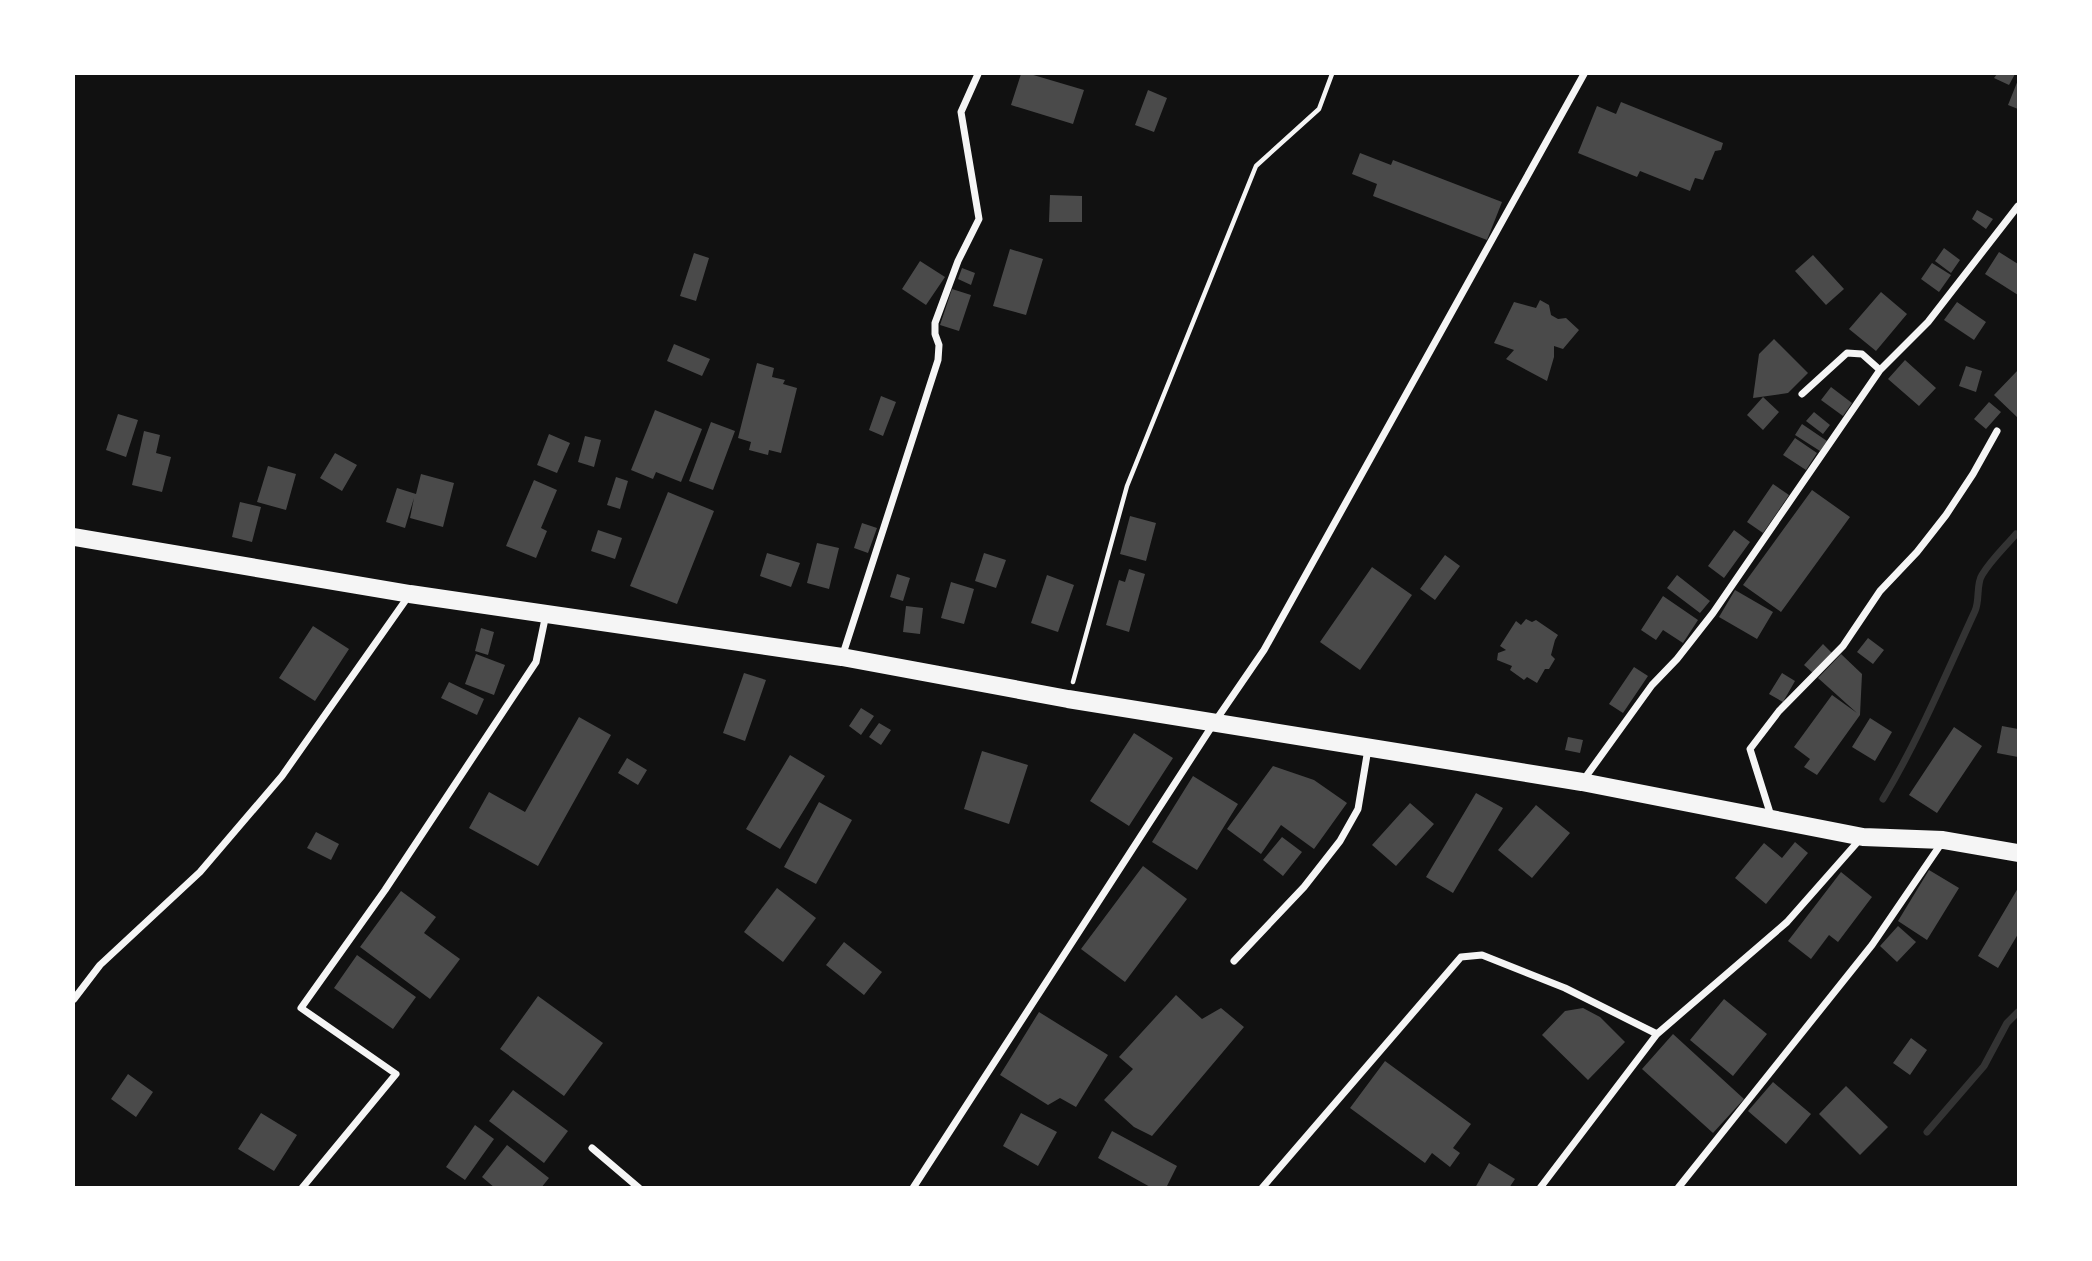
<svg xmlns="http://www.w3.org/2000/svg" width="2092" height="1261" font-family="Helvetica,sans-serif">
  <rect width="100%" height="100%" fill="#111"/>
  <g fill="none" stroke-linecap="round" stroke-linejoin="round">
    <path stroke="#333" stroke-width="7" d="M1883 799C1919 739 1946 674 1975 611 1980 600 1976 584 1982 575 1991 560 2005 547 2016 534
      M1927 1132 1984 1066 2007 1023 2018 1012"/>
  </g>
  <path fill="#4a4a4a" d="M1021 74H1030L1084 90 1073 124 1011 105Z
    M1997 74H2015L2009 85 1994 78Z
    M2018 80V109L2008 105Z
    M1148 90 1167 98 1154 132 1135 125Z
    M1621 102 1723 143 1721 150 1715 151 1703 180 1695 178 1690 191 1640 171 1637 177 1578 153 1597 106 1616 114Z
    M1360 153 1391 165 1393 160 1502 202 1487 240 1373 196 1377 184 1352 174Z
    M1050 195 1082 196V222H1049Z
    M1977 210 1993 219 1986 229 1972 219Z
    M1944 248 1960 260 1951 273 1935 261Z
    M1010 249 1043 259 1026 315 993 306Z
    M1999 252 2018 264V295L1985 274Z
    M694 253 709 258 696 301 680 296Z
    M1813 255 1844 289 1826 305 1795 271Z
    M920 261 945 277 926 305 902 289Z
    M1932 263 1951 275 1939 292 1921 279Z
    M962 268 975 273 971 285 958 279Z
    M952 289 971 295 959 331 940 325Z
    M1881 292 1907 314 1876 351 1849 329Z
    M1540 300 1549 305 1551 315 1558 319 1566 318 1579 330 1563 349 1554 346V357L1547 381 1506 359 1514 350 1494 343 1514 302 1536 308Z
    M1957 302 1986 322 1974 340 1944 320Z
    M1774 339 1808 373 1788 393 1753 398 1759 354Z
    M674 344 710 359 702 376 667 361Z
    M1905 360 1936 388 1919 406 1888 379Z
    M757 363 774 368 772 377 785 380 783 384 797 388 781 453 769 450 768 455 749 450 751 442 738 438Z
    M1966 366 1982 371 1976 392 1959 386Z
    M2018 370V418L1994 395Z
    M1831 387 1852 403 1843 416 1821 400Z
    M881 396 896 402 883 436 869 430Z
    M1763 397 1779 412 1763 430 1747 415Z
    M1989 402 2001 412 1986 429 1974 419Z
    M655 410 702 429 681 482 656 472 653 479 631 470Z
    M1814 412 1830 425 1823 434 1806 421Z
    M118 414 138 420 126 457 106 450Z
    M711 422 735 431 713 490 689 481Z
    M1802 424 1827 441 1820 451 1795 435Z
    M144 431 160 435 156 453 171 457 162 492 132 485Z
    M549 434 570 443 557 473 537 465Z
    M585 436 601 440 594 467 578 462Z
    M1795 438 1817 453 1806 470 1783 455Z
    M335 453 357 465 342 491 320 478Z
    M268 466 296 474 286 510 257 502Z
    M421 474 454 483 443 527 410 518 414 498 405 528 386 522 397 488 416 494Z
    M616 477 628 481 620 509 607 505Z
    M534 480 557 490 541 528 547 531 536 558 506 546Z
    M1773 484 1789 495 1763 533 1747 522Z
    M1812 490 1850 517 1781 612 1743 585Z
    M668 492 714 511 677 604 630 586Z
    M240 502 261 507 252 542 232 537Z
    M1130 516 1156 523 1146 561 1120 554Z
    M862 523 877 528 868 553 854 548Z
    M598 530 622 538 615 559 591 551Z
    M1734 530 1750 542 1724 578 1708 566Z
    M817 543 839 548 829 589 807 583Z
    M767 553 800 563 791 587 760 576Z
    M984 553 1006 560 996 588 975 581Z
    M1445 555 1460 566 1435 600 1420 589Z
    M1372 567 1412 595 1360 670 1320 642Z
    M1129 569 1145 574 1129 632 1106 625 1119 580 1125 582Z
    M897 574 910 578 903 601 890 597Z
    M1047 575 1074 585 1058 632 1031 623Z
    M1677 575 1710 601 1700 613 1667 588Z
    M951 582 974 589 964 624 941 618Z
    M1735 590 1773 612 1757 639 1719 617Z
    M1663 596 1698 620 1683 643 1663 630 1656 640 1641 630Z
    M906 606 923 608 920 634 903 632Z
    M1526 619 1532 622 1536 620 1558 635 1555 640 1551 655 1555 659 1549 669H1545L1537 683 1527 677 1524 680 1510 670 1512 666 1497 660 1498 653 1506 650 1500 646 1516 621 1521 625Z
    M313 626 349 649 315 701 279 678Z
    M481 628 494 632 488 655 475 651Z
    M1868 638 1884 650 1873 664 1857 652Z
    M1823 644 1833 654 1814 674 1804 665Z
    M476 654 505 665 494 695 465 684Z
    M1841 654 1862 674 1860 715 1817 775 1804 767 1810 759 1794 747 1832 695 1857 713 1818 678Z
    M1634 667 1648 676 1623 713 1609 704Z
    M744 673 766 680 745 741 723 733Z
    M1782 673 1795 681 1783 702 1769 694Z
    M449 682 484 699 477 715 441 698Z
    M861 708 874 716 861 735 849 726Z
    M579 717 611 735 538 866 469 828 489 792 525 812Z
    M1870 718 1892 732 1875 761 1852 747Z
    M879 723 891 730 881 745 869 737Z
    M2002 726 2018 729V757L1997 753Z
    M1954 727 1982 746 1937 813 1909 795Z
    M1134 733 1173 758 1129 826 1090 801Z
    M1568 737 1583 740 1580 753 1565 750Z
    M982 751 1028 765 1009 824 964 809Z
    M790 755 825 776 780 849 746 829Z
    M627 758 647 770 638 785 618 773Z
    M1273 766 1314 780 1347 803 1314 849 1281 825 1261 854 1227 829Z
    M1193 776 1238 804 1197 870 1152 842Z
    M1476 793 1503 808 1453 893 1426 877Z
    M819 802 852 820 816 884 784 867Z
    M1410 803 1434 824 1396 866 1372 845Z
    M1536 805 1570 833 1532 878 1498 850Z
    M316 832 339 844 331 860 307 848Z
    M1282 837 1302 852 1283 876 1263 860Z
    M1795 842 1808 853 1766 904 1735 878 1764 843 1782 858Z
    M1143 866 1187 899 1125 982 1081 949Z
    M1929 870 1959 888 1927 940 1898 921Z
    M1841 872 1872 897 1838 942 1829 935 1811 959 1788 941Z
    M777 888 816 918 783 962 744 932Z
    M2018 888V934L1998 968 1978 956Z
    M401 891 436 917 424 933 460 959 430 999 360 947Z
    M1898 926 1916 942 1897 962 1880 946Z
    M844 942 882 972 864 995 826 965Z
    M357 955 416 997 393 1029 334 988Z
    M1176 995 1202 1019 1221 1008 1244 1027 1152 1136 1134 1127 1104 1100 1133 1069 1119 1057Z
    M538 996 603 1043 564 1096 500 1049Z
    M1724 999 1767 1034 1733 1076 1690 1040Z
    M1583 1008 1600 1017 1625 1042 1588 1080 1542 1035 1565 1011Z
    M1039 1012 1108 1055 1076 1107 1060 1098 1048 1105 1000 1075Z
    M1673 1034 1744 1099 1713 1133 1642 1069Z
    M1911 1038 1927 1050 1910 1075 1893 1063Z
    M1385 1061 1471 1124 1453 1148 1460 1153 1450 1167 1432 1153 1425 1163 1350 1108Z
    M128 1074 153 1092 136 1117 111 1099Z
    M1773 1082 1811 1114 1786 1144 1748 1111Z
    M1846 1086 1888 1127 1860 1155 1819 1114Z
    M513 1090 568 1131 544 1163 489 1121Z
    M261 1113 297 1135 274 1171 238 1149Z
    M1021 1113 1057 1132 1038 1166 1003 1146Z
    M475 1125 494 1139 465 1180 446 1167Z
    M1112 1131 1177 1166 1166 1188H1152L1098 1158Z
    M507 1145 549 1178 541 1188H495L482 1177Z
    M1489 1163 1515 1179 1509 1188H1475Z"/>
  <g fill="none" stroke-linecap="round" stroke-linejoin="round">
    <path stroke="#f5f5f5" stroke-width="4.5" d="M1073 682 1127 486 1256 166 1319 109 1332 74"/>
    <path stroke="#f5f5f5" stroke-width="7" d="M1802 394 1847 353 1862 354 1880 370
      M842 657 938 360 939 345 935 334V323L958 261 979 219 961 112 978 74
      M1582 782 1652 685 1677 659 1713 613 1880 370 1928 322 2018 206
      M1772 819 1750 749 1779 711 1843 646 1880 591 1917 552 1946 515 1973 474 1997 431
      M1234 961 1304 887 1340 841 1358 809 1368 749
      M74 999 100 965 200 872 282 776 410 594
      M592 1148 639 1188
      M302 1188 396 1074 301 1008 385 890 536 662 546 614
      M913 1188 1214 723 1264 650 1584 74
      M1262 1188 1461 957 1482 955 1565 988 1657 1034
      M1540 1188 1657 1034 1787 922 1862 837
      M1678 1188 1872 945 1943 841"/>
    <path stroke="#f5f5f5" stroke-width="18" d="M74 537 410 594 842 657 1068 699 1582 782 1863 837 1943 840 2018 853"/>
  </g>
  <rect width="2092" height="1261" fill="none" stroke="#ffffff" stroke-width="150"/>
</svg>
